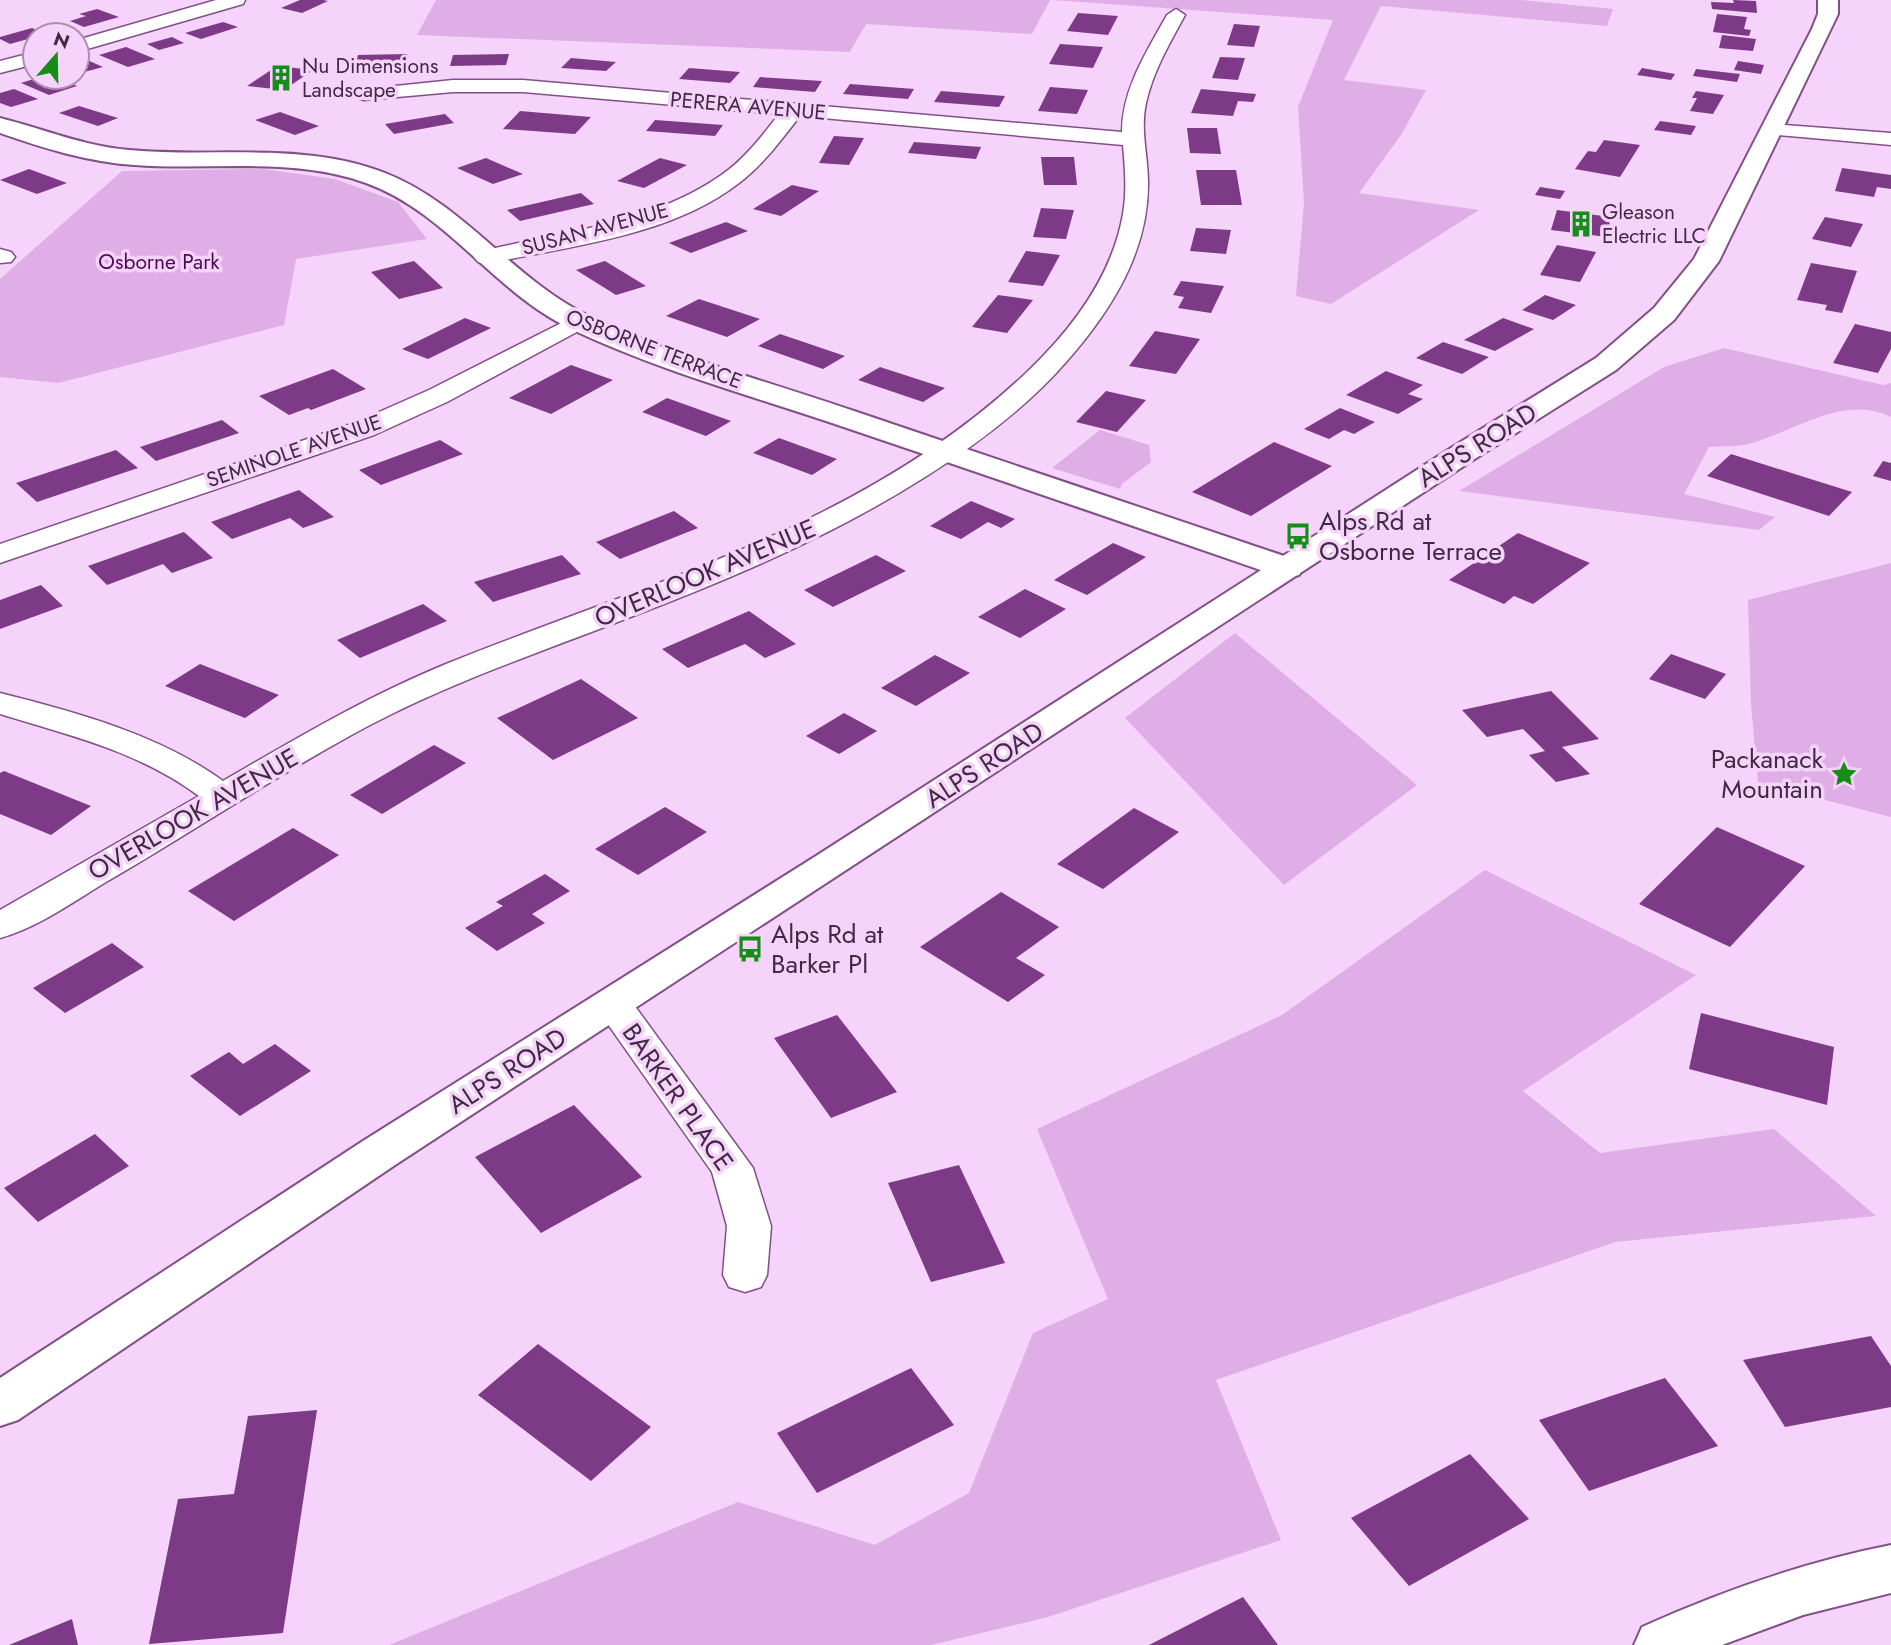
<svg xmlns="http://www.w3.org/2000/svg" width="1891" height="1645" font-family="Jost,sans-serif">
  <rect width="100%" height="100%" fill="#f6d3fa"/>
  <path fill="#dfaee6" d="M436 0H1050L1032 34 866 24 850 52 417 35Z
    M1053 0H1521L1613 9 1607 26 1381 6 1344 80 1426 90 1401 135 1359 193 1479 210 1331 304 1296 296 1304 203 1298 107 1333 20Z
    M263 169 335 179 398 202 427 239 296 259 284 325 58 383 0 377V279L122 171Z
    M1724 348 1883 385 1891 383V417C1844 394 1797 430 1752 443 1739 447 1723 446 1709 447L1684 494 1775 517 1759 530 1459 491 1664 367Z
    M1100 430 1149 445 1151 462 1122 484 1120 489 1052 468Z
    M1891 563V817L1758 783 1751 704 1748 600Z
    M1235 633 1417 785 1284 885 1125 718Z
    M1485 870 1696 975 1523 1091 1600 1153 1774 1129 1876 1216 1615 1242 1216 1380 1281 1540 1048 1617 931 1645H389L738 1502 875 1545 969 1493 1033 1333 1108 1299 1037 1129 1282 1015Z"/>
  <path fill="#7d3a86" d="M300 0H323L328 1 302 13 281 8Z
    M1733 0 1756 1 1757 13 1712 9 1711 2 1734 3Z
    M97 9 119 17 84 27 70 21 86 16 79 14Z
    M1078 13 1118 16 1108 35 1067 31Z
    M1717 14 1747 17 1744 29 1751 30 1749 36 1713 32Z
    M223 22 238 27 201 39 185 33Z
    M1234 24 1260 26 1254 47 1227 45Z
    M32 28 46 34 10 44 0 39V37Z
    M1722 35 1756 39 1753 51 1719 48Z
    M172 37 184 43 159 50 147 44Z
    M1060 44 1103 47 1093 68 1049 64Z
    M126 47 155 59 128 67 99 55Z
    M407 54 404 64 355 65 358 55Z
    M509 54 506 65 450 66 453 55Z
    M1220 57 1245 58 1238 80 1212 78Z
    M571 58 616 62 606 71 561 68Z
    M85 59 103 67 77 74V61Z
    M1738 61 1764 65 1761 74 1734 70Z
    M277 66 313 70 284 90 247 86Z
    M689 68 740 72 730 83 679 79Z
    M1642 68 1675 74 1671 80 1637 75Z
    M1696 69 1740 74 1737 82 1693 76Z
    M40 77H56L77 86 49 95 21 83Z
    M760 77 822 81 815 92 753 87Z
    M850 84 914 89 908 99 843 94Z
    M1050 87 1088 90 1077 114 1038 111Z
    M14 89 38 99 11 107 0 103V93Z
    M1201 89 1256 94 1253 102 1238 101 1233 116 1191 113Z
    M941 91 1005 96 999 107 934 102Z
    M1696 91 1724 95 1713 114 1690 111 1697 98H1692Z
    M79 106 118 118 98 126 59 113Z
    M520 111 591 117 575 134 503 129Z
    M280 112 319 126 295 135 255 120Z
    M445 114 454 123 394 134 385 124Z
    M655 120 723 125 715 136 646 131Z
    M1660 121 1696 126 1691 135 1654 130Z
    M1187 128H1217L1221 154 1190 153Z
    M834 136 864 138 849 165 819 163Z
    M1604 140 1640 145 1620 177 1575 169 1588 151 1596 152Z
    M914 142 981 147 976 159 908 153Z
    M1041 157H1074L1077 185H1044Z
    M486 158 523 174 493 184 457 168Z
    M660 158 687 165 644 188 617 181Z
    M1842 168 1891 175V189L1877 187 1874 197 1835 191Z
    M29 169 67 183 37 194 0 180Z
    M1196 170H1236L1242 205H1201Z
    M792 185 819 191 781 216 753 209Z
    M1540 187 1565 191 1560 199 1535 195Z
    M581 193 594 204 520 221 507 210Z
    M1041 208 1074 210 1066 239 1033 237Z
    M1557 210 1611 217 1607 237 1551 230Z
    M1825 217 1863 224 1851 247 1812 239Z
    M726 222 748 231 691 253 669 243Z
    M1196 228 1231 230 1226 254 1190 251Z
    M1557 245 1596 252 1580 282 1540 275Z
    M1026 251 1060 255 1043 286 1008 282Z
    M414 261 443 288 399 299 371 272Z
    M605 261 646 286 616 295 576 270Z
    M1811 263 1857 271 1842 313 1825 310 1827 305 1797 300Z
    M1181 281 1224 286 1211 313 1178 308 1184 297 1173 295Z
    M998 295 1033 300 1007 333 972 327Z
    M1545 295 1576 305 1553 320 1522 310Z
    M699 299 760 319 727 337 666 316Z
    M465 318 491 328 428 359 402 349Z
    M1503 318 1534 329 1495 351 1464 340Z
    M1855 324 1891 332V349L1878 373 1833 363Z
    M1155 331 1200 339 1176 374 1129 366Z
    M780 334 845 356 823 369 758 346Z
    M1443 342 1489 357 1462 374 1416 358Z
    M571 365 613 380 551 414 509 398Z
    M880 367 945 388 923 402 858 380Z
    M333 369 366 389 311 410 308 408 289 415 259 396Z
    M1386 371 1423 385 1408 394 1423 399 1398 414 1346 395Z
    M1106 391 1146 400 1117 432 1076 422Z
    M667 398 731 421 706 436 642 412Z
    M1340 408 1375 422 1354 434 1344 430 1329 439 1304 429Z
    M222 420 239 433 156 461 140 447Z
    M779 438 837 459 812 475 753 453Z
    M440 440 463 454 381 485 359 470Z
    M1274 442 1332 466 1251 516 1192 492Z
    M116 450 138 468 37 502 16 483Z
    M1731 454 1852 492 1829 516 1707 476Z
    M1883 461 1891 463V481L1873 476Z
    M299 490 334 517 303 528 290 518 232 539 211 522Z
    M971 501 1015 519 1001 528 988 522 961 539 930 526Z
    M674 511 698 528 620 559 596 542Z
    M184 532 213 558 172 573 163 564 107 585 88 566Z
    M1518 533 1590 563 1533 604 1514 596 1504 604 1449 580Z
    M1113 543 1146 557 1087 595 1054 580Z
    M562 555 581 574 493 602 474 582Z
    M876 555 906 571 833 607 804 590Z
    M41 585 63 606 0 629V600Z
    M1025 589 1066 609 1020 638 978 617Z
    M423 604 447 621 360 658 337 640Z
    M749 611 796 644 765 658 745 644 688 668 662 649Z
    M1671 654 1726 674 1705 699 1649 679Z
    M935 655 970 673 916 706 881 688Z
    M200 664 279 695 245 718 165 686Z
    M581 679 638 718 553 760 497 718Z
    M1551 691 1599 739 1562 747 1590 774 1556 782 1529 755 1545 751 1523 729 1487 737 1462 710Z
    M844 713 877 731 839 754 806 736Z
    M434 745 466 763 382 814 350 795Z
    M4 771 91 806 51 835 0 814V773Z
    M665 807 707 832 638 875 595 849Z
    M1134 808 1179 832 1103 889 1057 864Z
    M1717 827 1805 866 1730 947 1639 904Z
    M293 828 339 855 234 921 188 891Z
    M545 874 570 891 532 914 545 923 497 951 465 928 503 906 496 902Z
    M1001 892 1059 927 1016 958 1045 975 1008 1002 920 947Z
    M112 943 144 967 65 1013 33 988Z
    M1701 1013 1834 1047 1827 1105 1689 1069Z
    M837 1015 897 1092 831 1118 774 1038Z
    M275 1044 311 1071 240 1116 190 1076 229 1052 243 1064Z
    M574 1105 642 1177 541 1233 475 1157Z
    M95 1134 129 1166 38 1222 4 1188Z
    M959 1165 1005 1263 931 1282 888 1183Z
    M1871 1336 1891 1366V1407L1785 1427 1743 1360Z
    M538 1344 651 1427 591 1481 478 1395Z
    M911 1368 954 1425 817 1493 777 1433Z
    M1665 1378 1718 1446 1589 1491 1539 1420Z
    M317 1410 283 1633 149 1644 178 1499 234 1494 248 1416Z
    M1470 1454 1529 1519 1409 1586 1351 1518Z
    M1243 1597 1278 1645H1149Z
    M72 1619 78 1645H9Z"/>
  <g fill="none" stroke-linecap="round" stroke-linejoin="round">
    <g stroke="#824f89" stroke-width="3">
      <path id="minor" d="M216 0H245L243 4 77 52V40Z
        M1176 9 1185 15C1170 43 1153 71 1146 103 1140 130 1148 155 1148 182 1149 251 1111 311 1067 361 1027 407 976 445 925 477 829 538 725 581 620 621 535 654 449 683 368 726 278 774 194 831 106 882 73 902 37 928 0 938V910L199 796C138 751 71 736 0 714V693C76 712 160 735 223 781 295 739 368 696 446 664 647 583 865 526 1027 372 1072 329 1112 277 1123 214 1127 191 1125 168 1123 145L800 116C781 140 763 165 739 183 669 237 569 246 486 264L478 262 474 257 478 252C560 232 649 225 720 176 744 160 762 136 779 114L523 92H453L364 100 357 98 354 94 357 90 453 80H523L1122 132C1122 89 1147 51 1167 15Z
        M35 52V64L0 73V61Z
        M1773 124 1891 133V145L1766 134 1762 130 1766 126Z
        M0 249 11 252 15 257 11 262 0 263Z
        M577 315 586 317 589 322 586 327 447 402 374 435 0 563V544L354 423 429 390Z
        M612 990 626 994 753 1168 771 1226 767 1275 761 1287 745 1292 729 1287 723 1275 727 1226 712 1172 593 1003 598 994Z"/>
    </g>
    <g stroke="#824f89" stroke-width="4">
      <path id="tertiary" d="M0 118C44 129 83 146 129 150 214 158 304 141 385 173 465 204 514 281 591 317 675 357 766 381 854 411 1002 461 1151 511 1299 561L1303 568 1299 575 1287 578 1275 575C1128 524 980 473 832 423 745 394 656 369 573 330 495 294 447 212 366 183 293 156 210 171 134 165 88 162 43 148 0 133Z
        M1891 1545V1593L1803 1615 1722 1645H1634L1642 1627C1722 1591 1805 1562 1891 1545Z"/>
    </g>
    <g stroke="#824f89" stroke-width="4">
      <path id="secondary" d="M1818 0H1838V14L1719 261 1674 320 1616 370 1473 460 395 1165 18 1420 0 1426V1378L363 1141 816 856 1451 448 1596 358 1654 308 1694 259 1812 29 1818 14Z"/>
    </g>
    <use href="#minor" fill="#fff" fill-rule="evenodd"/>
    <use href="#tertiary" fill="#fff" fill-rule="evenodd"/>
    <use href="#secondary" fill="#fff" fill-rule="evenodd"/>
  </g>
  <defs>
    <g id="building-bare" transform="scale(2.1)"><path d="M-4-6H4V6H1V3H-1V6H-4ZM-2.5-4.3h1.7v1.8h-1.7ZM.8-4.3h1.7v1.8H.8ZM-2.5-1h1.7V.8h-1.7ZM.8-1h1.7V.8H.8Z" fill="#168d16" stroke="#f6d3fa" stroke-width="2.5" paint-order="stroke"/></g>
    <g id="bus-bare" transform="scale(2.1)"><path d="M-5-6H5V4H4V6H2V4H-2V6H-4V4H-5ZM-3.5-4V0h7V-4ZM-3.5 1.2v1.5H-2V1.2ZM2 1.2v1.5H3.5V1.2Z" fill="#168d16" stroke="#f6d3fa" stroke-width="2.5" paint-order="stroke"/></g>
    <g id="sight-bare" transform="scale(2.1)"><path d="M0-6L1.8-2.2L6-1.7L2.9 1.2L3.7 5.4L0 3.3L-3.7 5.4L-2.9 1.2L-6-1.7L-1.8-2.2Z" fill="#168d16" stroke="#f6d3fa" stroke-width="2.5" paint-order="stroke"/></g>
  </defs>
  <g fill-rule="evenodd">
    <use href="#building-bare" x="281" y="78"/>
    <use href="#building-bare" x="1581" y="224"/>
    <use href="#bus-bare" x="1298" y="536"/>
    <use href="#sight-bare" x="1844" y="774"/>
    <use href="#bus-bare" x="750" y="949"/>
  </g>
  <g text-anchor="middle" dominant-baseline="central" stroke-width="7" stroke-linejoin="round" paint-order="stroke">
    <g font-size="21" fill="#412a44" stroke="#f6d3fa" text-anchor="start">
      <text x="302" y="66">Nu Dimensions<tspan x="302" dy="24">Landscape</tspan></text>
      <text x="1602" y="212">Gleason<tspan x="1602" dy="24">Electric LLC</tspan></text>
    </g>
    <g font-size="21" fill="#412a44" stroke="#f6d3fa">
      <text transform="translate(748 106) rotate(5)">PERERA AVENUE</text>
      <text transform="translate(595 229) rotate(-15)">SUSAN AVENUE</text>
      <text transform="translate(654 349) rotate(21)">OSBORNE TERRACE</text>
      <text transform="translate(294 451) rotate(-19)">SEMINOLE AVENUE</text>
    </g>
    <g font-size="21" fill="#4d0855" stroke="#f6d3fa">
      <text x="159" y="262">Osborne Park</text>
    </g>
    <g font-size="26" fill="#412a44" stroke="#f6d3fa">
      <text transform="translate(1477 445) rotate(-32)">ALPS ROAD</text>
      <text transform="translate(705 573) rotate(-23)">OVERLOOK AVENUE</text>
      <text transform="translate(984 765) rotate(-33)">ALPS ROAD</text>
      <text transform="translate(193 814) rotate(-30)">OVERLOOK AVENUE</text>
      <text transform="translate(507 1071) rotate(-33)">ALPS ROAD</text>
      <text transform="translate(678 1097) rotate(55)">BARKER PLACE</text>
    </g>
    <g font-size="26" fill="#412a44" stroke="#f6d3fa" text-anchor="start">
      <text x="1319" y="521">Alps Rd at<tspan x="1319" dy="30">Osborne Terrace</tspan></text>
      <text x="1823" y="759" text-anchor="end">Packanack<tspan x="1823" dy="30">Mountain</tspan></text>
      <text x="771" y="934">Alps Rd at<tspan x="771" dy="30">Barker Pl</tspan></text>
    </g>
  </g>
  <g transform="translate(56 56) rotate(20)"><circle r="33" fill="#f6d3fa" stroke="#ae8fb1" stroke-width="2"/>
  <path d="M0-5L12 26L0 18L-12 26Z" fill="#168d16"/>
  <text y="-10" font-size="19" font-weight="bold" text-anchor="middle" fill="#412a44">N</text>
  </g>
</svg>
